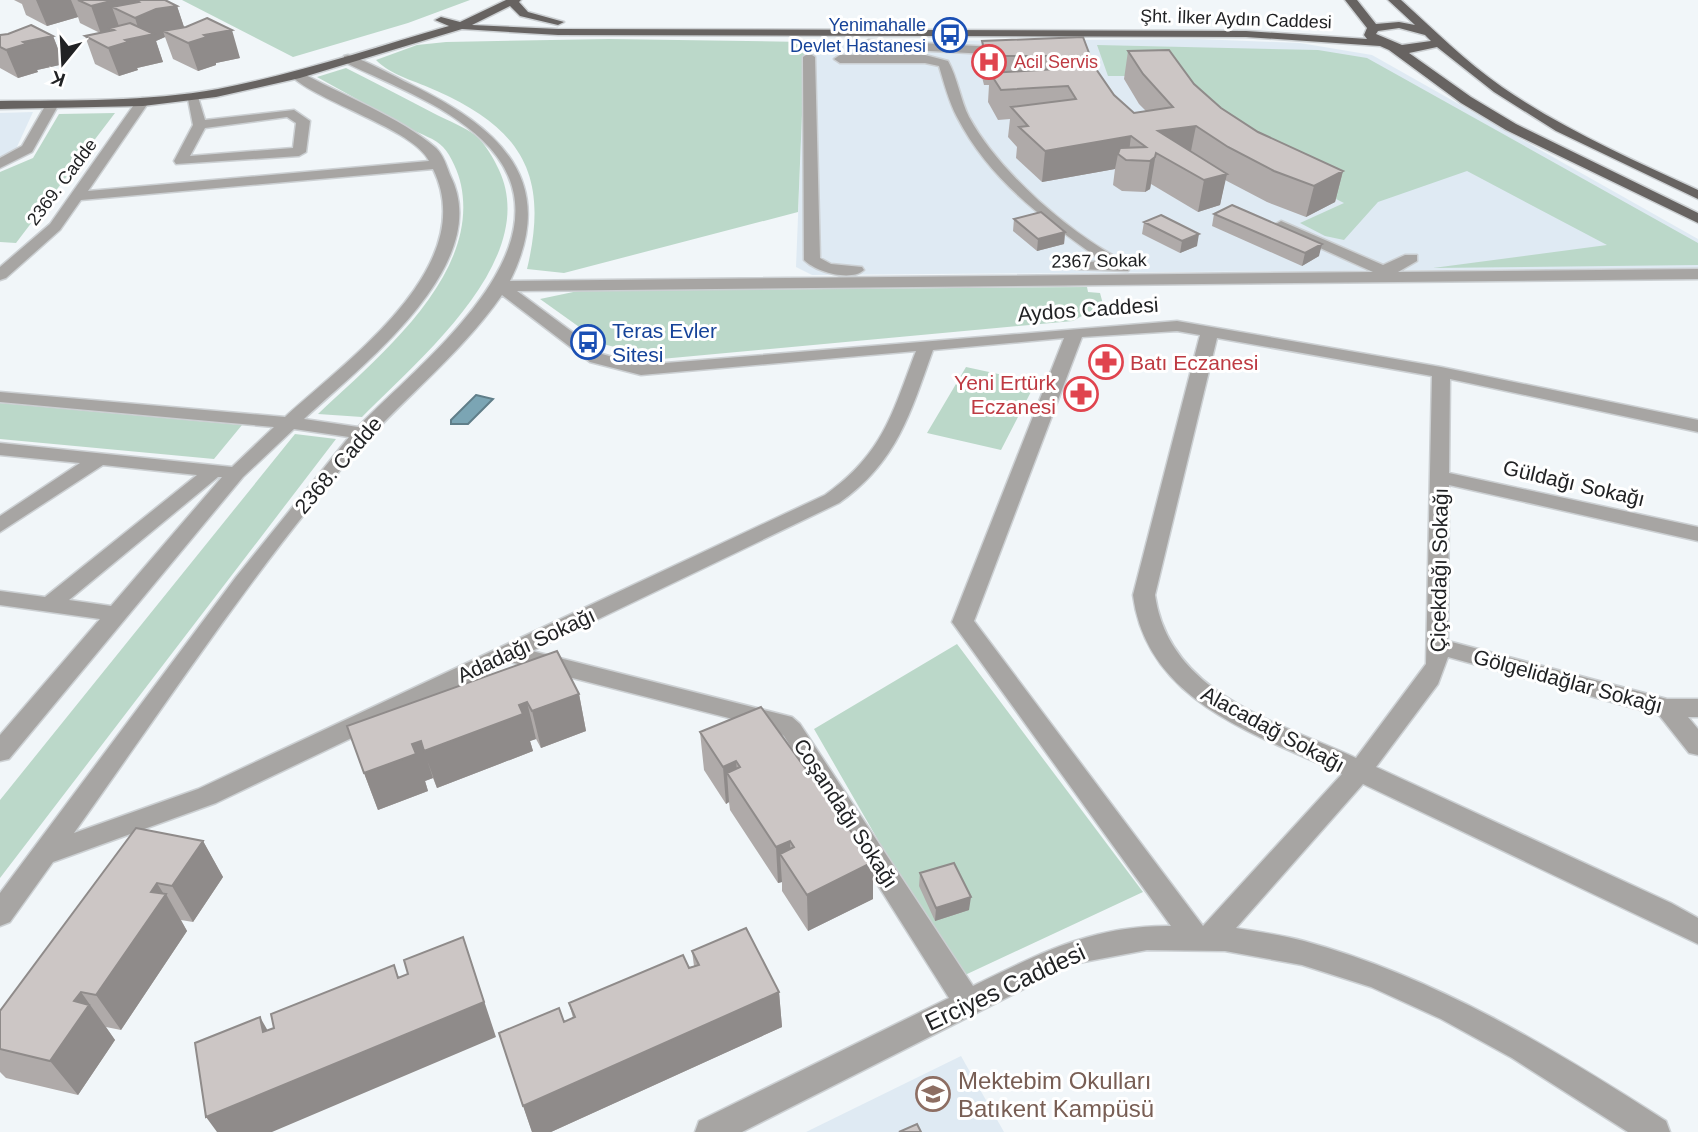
<svg xmlns="http://www.w3.org/2000/svg" width="1698" height="1132" font-family="Helvetica,sans-serif">
  <rect width="100%" height="100%" fill="#f1f6f9"/>
  <path fill="#dfeaf3" d="M1197 39 1300 43 1372 55 1698 239V268L812 275 796 267 805 42Z
    M33 112 16 149 0 158V113Z
    M961 1056 1004 1132H806Z"/>
  <path fill="#bbd8c9" d="M182 0H470L408 23 293 57Z
    M609 39 805 42 798 212 564 273 527 269C549 177 524 130 437 91 416 81 392 76 376 60L417 45 446 42Z
    M1097 45 1318 50 1367 58 1698 243V265L1433 268 1607 245 1467 171 1378 202 1344 240 1325 236 1300 223 1344 203 1286 174 1166 76H1108Z
    M346 68C377 84 407 99 437 115 449 121 464 127 475 135 485 143 494 159 499 170 541 260 417 361 362 417L318 414C377 358 480 276 461 185 459 174 451 155 443 147 436 139 420 134 411 129 380 112 348 94 317 77Z
    M115 113 16 243 0 242V172L33 158 59 114Z
    M1087 287 1088 292 1100 293 1103 304 1073 321 661 359 603 344 540 299 578 291Z
    M966 367 1036 382 1001 450 927 433Z
    M0 403 242 425 214 459 0 439Z
    M295 434 336 439 0 878V800Z
    M957 644 1143 892 965 975 931 932 814 729Z"/>
  <path fill="#7ba5b4" stroke="#607e89" stroke-width="2" d="M476 395 493 399 468 424H451V420Z"/>
  <g fill="none" stroke-linecap="round" stroke-linejoin="round">
    <g stroke="#ccd0d3" stroke-width="3">
      <path id="minor" d="M869 40 1012 48 1014 51 1008 55 871 48 868 55H925L948 61C958 79 960 99 969 117 999 172 1069 233 1125 262L1130 268 1128 271 1075 269V263L1102 261C1045 220 990 181 957 117 949 102 944 83 939 66L925 63H840L834 59 840 55H856L858 44Z
        M809 53 815 57 820 258 831 264 862 267 864 270C851 282 816 272 804 260L803 57Z
        M348 55C370 62 391 75 412 85 498 127 560 180 510 281L1373 272 1276 228 1274 225 1281 221 1383 265 1405 255H1417V261L1398 272 1698 269V279L517 291 602 354 641 365 1177 321 1441 367 1698 420V432L1450 379 1449 473 1698 527V541L1449 485 1448 641 1667 699H1698V717H1688L1698 729V755L1689 753 1659 715 1448 657 1438 684 1376 767 1671 903 1698 918V944L1363 784 1236 928C1258 932 1282 935 1304 941 1436 977 1552 1048 1666 1121L1670 1132H1628L1512 1058 1441 1019 1371 987 1302 965 1225 951 1147 950 1073 964 742 1132H695L699 1121 949 998 784 736 776 730 510 662 216 803 53 862 10 922 0 926V893L236 577 349 437 294 429 243 477 9 759 0 761V735L100 619 0 605V591L45 597 197 475 103 465 0 532V516L80 463 0 455V443L232 467 274 427 0 402V392L285 417C347 360 481 266 433 169L81 200 60 230 6 278 0 280V267L50 224 138 99 143 98 149 102 88 191 429 161C414 129 317 102 290 75L300 72C342 95 400 117 436 148 444 156 446 165 450 175 496 264 360 367 304 419L358 427C418 364 577 246 490 148 453 107 393 86 344 62V56ZM502 295 590 362 641 375 916 351C892 414 883 454 825 495L198 789 74 833C163 708 248 579 347 462 396 404 459 357 502 295ZM1177 331 1200 335 1133 595C1147 703 1257 734 1342 774L1203 926 974 621 1082 337ZM1064 338 952 622 1171 926C1093 925 1041 953 973 986L800 724 792 717 532 651 839 503C897 462 910 414 933 350ZM1217 338 1432 376 1426 664 1356 758C1277 722 1169 694 1155 595ZM218 477H222L111 606 69 600Z
        M187 94 198 97 205 120 294 110 310 121 306 152 299 156 176 164 174 161 193 125ZM287 117 296 123 293 148 190 156 205 128Z
        M48 101 59 104 32 152 0 168V158L22 146Z"/>
    </g>
    <g stroke="#ccd0d3" stroke-width="3">
      <path id="major" d="M506 0H521L519 2 528 12 564 22 558 25 520 16 510 6 472 25 558 29 1246 31 1367 39 1364 35 1367 28 1345 0H1357L1376 24 1399 22 1415 25 1388 0H1401C1434 30 1465 61 1502 87 1563 129 1631 159 1698 190V199L1556 131 1494 92 1437 47 1409 53 1471 97 1516 124 1698 213V223L1506 130 1461 103 1389 50 1380 46 1246 37 558 35 462 29 300 78 216 97 143 106 0 109V101C72 100 147 102 218 89 296 74 373 48 449 26L435 20 441 17 460 22ZM1399 28 1425 35 1431 41 1402 45 1376 34 1378 31Z"/>
    </g>
    <use href="#minor" fill="#a7a5a3" fill-rule="evenodd"/>
    <use href="#major" fill="#676361" fill-rule="evenodd"/>
  </g>
  <path fill="#afaaa9" d="M14 0H165L177 6 184 27 240 58 216 63V65L198 71 173 59 165 37 156 41 163 62 137 68 138 70 119 76 95 64 85 36 100 33 80 23 78 17 47 26 26 15 22 4Z
    M0 35 53 36 64 64 37 70 38 72 18 78 0 68Z
    M1083 37 1094 66 1114 95 1134 113 1146 111 1139 104 1124 79 1128 51 1194 84 1221 108 1258 132 1343 171 1335 202 1306 217 1267 202 1225 180 1220 205 1198 212 1151 184 1150 189 1145 192 1122 191 1113 185 1115 169 1042 182 1016 158 1017 147 1008 137 1010 119 998 120 988 102 989 85H984L980 69 982 41Z
    M1214 214 1319 256 1302 266 1212 226Z
    M1014 219 1065 232 1064 244 1037 251 1013 231Z
    M1144 222 1197 246 1180 253 1142 234Z
    M557 651 579 694 586 731 541 748 536 739 530 741 533 751 437 788 433 778 425 781 428 791 378 810 364 773Z
    M761 707 873 899 808 931 782 891V882L778 883 730 810 729 802 726 804 704 770 700 732Z
    M203 841 223 877 193 922 181 920 187 931 121 1030 106 1027 115 1040 78 1095 6 1078 0 1072V1011Z
    M920 873 969 910 935 921 919 886Z
    M692 951 779 992 782 1027 551 1132H532L499 1033 564 1022 573 1018 569 1003 694 966Z"/>
  <path fill="#8f8b8a" d="M36 0H71L78 17 47 26Z
    M115 0H136L141 15 156 9 177 6 186 33 163 31 165 37 156 41 163 62 137 68 138 70 119 76 108 48 125 40 141 37 135 18 112 7 120 29 110 28 111 31 101 34 91 6Z
    M232 30 240 58 216 63V65L198 71 188 43 204 35Z
    M53 36 64 64 37 70 38 72 18 78 6 50 23 42Z
    M1196 126 1190 156 1156 153 1150 189 1145 192 1150 161 1158 131Z
    M1131 136 1128 160 1118 154 1115 169 1042 182 1045 151Z
    M1343 171 1335 202 1306 217 1314 186Z
    M1227 174 1220 205 1198 212 1204 180Z
    M1065 232 1064 244 1037 251 1038 239Z
    M1199 234 1197 246 1180 253 1182 241Z
    M1322 244 1319 256 1302 266 1305 253Z
    M579 694 586 731 541 748 532 711Z
    M527 702 536 739 530 741 533 751 437 788 424 751Z
    M421 741 433 778 425 781 428 791 378 810 364 773 412 744Z
    M736 761 739 791 727 773 729 802 726 804 723 767Z
    M203 841 223 877 193 922 172 886Z
    M790 841 791 871 780 854 782 882 778 883 776 847Z
    M873 862V899L808 931 807 895Z
    M157 883 165 896 166 894 187 931 121 1030 96 995 151 892Z
    M971 897 969 910 935 921 936 908Z
    M463 937 496 1037 272 1132H217L206 1117Z
    M81 992 115 1040 78 1095 50 1061 74 1001Z
    M779 992 782 1027 551 1132H532L523 1106Z
    M260 1017 280 1052 263 1032Z"/>
  <path fill="#ccc6c5" stroke="#8f8b8a" stroke-width="2" d="M78 0H115L91 6Z
    M136 0H165L177 6 156 9 135 18 112 7 139 2Z
    M207 18 232 30 204 35 207 37 188 43 163 31 186 27Z
    M130 23 154 34 125 40 128 42 108 48 85 36 114 30 110 28Z
    M31 25 53 36 23 42 26 44 6 50 0 47V35L8 34Z
    M1083 37 1094 66 1114 95 1134 113 1173 107 1143 74 1128 51 1169 50 1194 84 1221 108 1258 132 1343 171 1314 186 1274 171 1228 147 1196 126 1158 131 1227 174 1204 180 1156 153 1155 157 1150 161 1126 160 1118 154 1120 148 1146 147 1131 136 1045 151 1019 127 1028 126 1011 107 1076 99 1068 86 1001 90 990 73 1055 69 1051 56H986L982 41Z
    M1232 205 1322 244 1305 253 1214 214Z
    M1041 212 1065 232 1038 239 1014 219Z
    M1161 215 1199 234 1182 241 1144 222Z
    M557 651 579 694 532 711 527 702 519 705 523 714 424 751 421 741 412 744 416 754 364 773 347 726Z
    M761 707 873 862 807 895 780 854 794 847 790 841 776 847 727 773 740 767 736 761 723 767 700 732Z
    M136 828 203 841 172 886 157 883 151 892 166 894 96 995 81 992 74 1001 89 1005 50 1061 0 1049V1011Z
    M954 863 971 897 936 908 920 873Z
    M746 928 779 992 523 1106 499 1033 559 1008 564 1022 575 1017 569 1003 683 955 689 968 699 965 692 951Z
    M463 937 484 1002 206 1117 195 1043 260 1017 263 1032 274 1028 271 1014 394 965 398 978 408 974 404 960Z
    M917 1124 921 1132H899Z"/>
  <defs>
    <g id="bus-ring" transform="scale(1.75)"><circle r="9.5" fill="#fff" stroke="#1a4fb4" stroke-width="1.5"/><path d="M-5-6H5V4H4V6H2V4H-2V6H-4V4H-5ZM-3.5-4V0h7V-4ZM-3.5 1.2v1.5H-2V1.2ZM2 1.2v1.5H3.5V1.2Z" fill="#1a4fb4"/></g>
    <g id="hospital-ring" transform="scale(1.75)"><circle r="9.5" fill="#fff" stroke="#e0444e" stroke-width="1.5"/><path d="M-5-5h3v3.5h4V-5h3V5h-3V1.5h-4V5h-3Z" fill="#e0444e"/></g>
    <g id="pharmacy-ring" transform="scale(1.75)"><circle r="9.5" fill="#fff" stroke="#e0444e" stroke-width="1.5"/><path d="M-2-6h4v4h4v4h-4v4h-4v-4h-4v-4h4Z" fill="#e0444e"/></g>
    <g id="school-ring" transform="scale(1.75)"><circle r="9.5" fill="#fff" stroke="#8d6e63" stroke-width="1.5"/><path d="M0-5L7-2L0 1L-7-2ZM-4 1L0 2.5L4 1V4Q0 6-4 4Z" fill="#8d6e63"/></g>
  </defs>
  <g fill-rule="evenodd">
    <use href="#bus-ring" x="950" y="35"/>
    <use href="#hospital-ring" x="989" y="62"/>
    <use href="#bus-ring" x="588" y="342"/>
    <use href="#pharmacy-ring" x="1106" y="362"/>
    <use href="#pharmacy-ring" x="1081" y="394"/>
    <use href="#school-ring" x="933" y="1094"/>
  </g>
  <g text-anchor="middle" dominant-baseline="central" stroke-width="6" stroke-linejoin="round" paint-order="stroke">
    <g font-size="18" fill="#212224" stroke="#fff">
      <text transform="translate(1236 19) rotate(2)">Şht. İlker Aydın Caddesi</text>
      <text transform="translate(62 182) rotate(-53)">2369. Cadde</text>
      <text transform="translate(1099 261) rotate(-1)">2367 Sokak</text>
    </g>
    <g font-size="18" fill="#164399" stroke="#fff" text-anchor="end">
      <text x="926" y="25">Yenimahalle<tspan x="926" dy="21">Devlet Hastanesi</tspan></text>
    </g>
    <g font-size="18" fill="#be3a42" stroke="#fff" text-anchor="start">
      <text x="1014" y="62">Acil Servis</text>
    </g>
    <g font-size="21" fill="#212224" stroke="#fff">
      <text transform="translate(1088 309) rotate(-4)">Aydos Caddesi</text>
      <text transform="translate(338 465) rotate(-49)">2368. Cadde</text>
      <text transform="translate(1574 483) rotate(13)">Güldağı Sokağı</text>
      <text transform="translate(1439 570) rotate(-89)">Çiçekdağı Sokağı</text>
      <text transform="translate(526 645) rotate(-25)">Adadağı Sokağı</text>
      <text transform="translate(1568 681) rotate(15)">Gölgelidağlar Sokağı</text>
      <text transform="translate(1273 729) rotate(28)">Alacadağ Sokağı</text>
      <text transform="translate(846 813) rotate(57)">Coşandağı Sokağı</text>
    </g>
    <g font-size="21" fill="#164399" stroke="#fff" text-anchor="start">
      <text x="612" y="330">Teras Evler<tspan x="612" dy="24">Sitesi</tspan></text>
    </g>
    <g font-size="21" fill="#be3a42" stroke="#fff" text-anchor="start">
      <text x="1130" y="362">Batı Eczanesi</text>
      <text x="1056" y="382" text-anchor="end">Yeni Ertürk<tspan x="1056" dy="24">Eczanesi</tspan></text>
    </g>
    <g font-size="24" fill="#212224" stroke="#fff">
      <text transform="translate(1005 987) rotate(-25)">Erciyes Caddesi</text>
    </g>
    <g font-size="24" fill="#785e54" stroke="#fff" text-anchor="start">
      <text x="958" y="1080">Mektebim Okulları<tspan x="958" dy="28">Batıkent Kampüsü</tspan></text>
    </g>
  </g>
  <g transform="translate(63 63) rotate(198)" stroke="#ffffff" stroke-width="5" paint-order="stroke">
  <path d="M0-5L12 26L0 18L-12 26Z" fill="#212224"/>
  <text y="-10" font-size="19" font-weight="bold" text-anchor="middle" fill="#212224">K</text>
  </g>
</svg>
